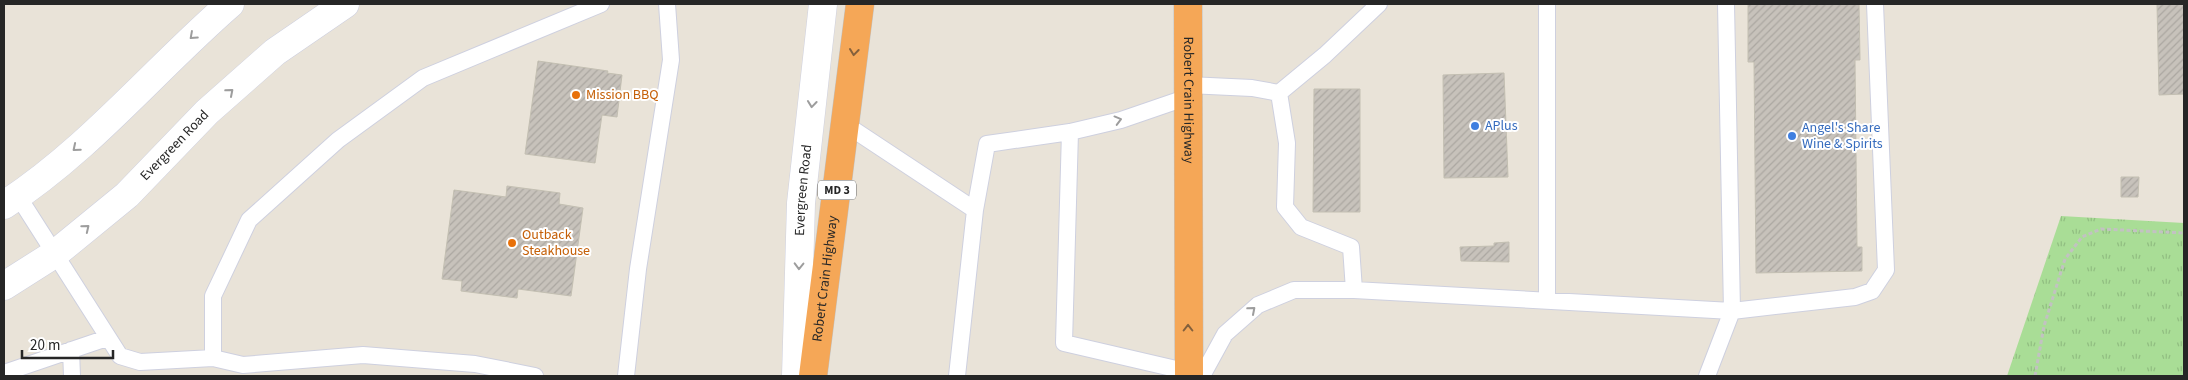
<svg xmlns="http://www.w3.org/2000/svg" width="2188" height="380" font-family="'Source Sans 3',sans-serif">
  <defs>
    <pattern id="grass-tufts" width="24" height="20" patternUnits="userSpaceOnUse" patternTransform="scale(1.25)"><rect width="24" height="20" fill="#a9dd96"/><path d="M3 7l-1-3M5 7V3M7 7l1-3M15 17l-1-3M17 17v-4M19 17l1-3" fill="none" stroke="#91be81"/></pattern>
    <pattern id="building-hatch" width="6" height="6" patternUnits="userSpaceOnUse" patternTransform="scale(1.25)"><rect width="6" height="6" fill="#c7c2bb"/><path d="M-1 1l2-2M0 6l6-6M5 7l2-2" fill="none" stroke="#aba7a1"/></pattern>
  </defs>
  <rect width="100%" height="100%" fill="#e9e3d8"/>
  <path fill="url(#grass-tufts)" d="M2061 216 2184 223V376H2007Z"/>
  <path fill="url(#building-hatch)" stroke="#c3bfb2" d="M1748 4H1859L1860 60H1855L1857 247H1862V271L1756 273 1754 62H1748Z
    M2157 4H2184V94L2159 95Z
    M538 61 608 71 607 73 622 75 617 117 602 115 595 163 525 154Z
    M1504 73 1508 177 1444 178 1443 75Z
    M1314 89H1360V212H1313Z
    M2121 177H2139L2138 197H2121Z
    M507 186 560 193 559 204 583 208 571 296 518 289 517 298 461 291 462 281 442 279 454 190 506 197Z
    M1509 242V262L1461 261 1460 247 1494 246V243Z"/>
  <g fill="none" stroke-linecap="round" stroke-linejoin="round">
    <g stroke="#ced0df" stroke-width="18">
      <path id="lane" d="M1188 85 1252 88 1279 93 1287 143 1285 207 1301 227 1351 247 1354 290
        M1279 93 1325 55 1379 4
        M845 124 975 210 957 376
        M1070 132 1064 343 1189 372
        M18 196 120 356 140 362 213 358 243 365 363 355 475 364 535 376
        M975 210 987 144 1070 132 1121 120 1188 97
        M1547 301V4
        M71 350 72 376
        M213 358V296L249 220 338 140 423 78 601 4
        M4 373 107 338
        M626 376 638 269 671 60 667 4
        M1202 376 1225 334 1258 305 1294 290H1354L1732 311 1726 4
        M1707 376 1732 311 1855 297 1872 291 1886 270 1875 4"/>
    </g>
    <g stroke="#ced0df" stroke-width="29">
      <g id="street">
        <path d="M4 205C89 150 154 70 230 4"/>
        <path id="s1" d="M4 286 56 253 127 195 207 112 275 52 345 4"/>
        <path id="s2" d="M796 376 801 203 823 4"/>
      </g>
    </g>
    <g stroke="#c2c2c2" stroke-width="29">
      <g id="highway">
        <path id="s3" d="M1188 4 1189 376"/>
        <path id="s4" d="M813 376 860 4"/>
      </g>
    </g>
    <path stroke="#c2c2c2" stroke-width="3" stroke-dasharray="4 2.5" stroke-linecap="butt" d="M2035 376 2044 326 2065 259 2082 237 2101 229 2184 233"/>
    <use href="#lane" stroke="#fff" stroke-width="16"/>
    <use href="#street" stroke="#fff" stroke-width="28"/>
    <use href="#highway" stroke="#f5a757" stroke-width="28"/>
  </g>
  <defs><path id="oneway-chevron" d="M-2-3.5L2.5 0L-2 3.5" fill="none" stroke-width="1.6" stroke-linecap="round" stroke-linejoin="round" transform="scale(1.25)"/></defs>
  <g stroke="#9d9d9d">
    <use href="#oneway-chevron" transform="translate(193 36) rotate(138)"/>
    <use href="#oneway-chevron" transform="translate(230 92) rotate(-41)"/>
    <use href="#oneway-chevron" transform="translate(812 104) rotate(96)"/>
    <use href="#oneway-chevron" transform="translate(1118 120) rotate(-15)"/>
    <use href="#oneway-chevron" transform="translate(76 148) rotate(140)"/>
    <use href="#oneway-chevron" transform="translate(86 228) rotate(-39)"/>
    <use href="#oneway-chevron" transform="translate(799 266) rotate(91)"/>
    <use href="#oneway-chevron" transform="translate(1252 310) rotate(-41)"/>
  </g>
  <g stroke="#83603c">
    <use href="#oneway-chevron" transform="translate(854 52) rotate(97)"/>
    <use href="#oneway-chevron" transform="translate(1188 328) rotate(-90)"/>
  </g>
  <g fill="#e8710a" stroke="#fff" stroke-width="2">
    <circle cx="576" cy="95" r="5"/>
    <circle cx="512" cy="243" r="5"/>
  </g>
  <g fill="#3f7fe0" stroke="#fff" stroke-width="2">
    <circle cx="1475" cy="126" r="5"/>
    <circle cx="1792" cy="136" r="5"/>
  </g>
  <g text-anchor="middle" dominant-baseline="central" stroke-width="4" stroke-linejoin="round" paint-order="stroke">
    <rect fill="#fff" stroke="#676767" stroke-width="1" x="818" y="180.5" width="38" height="19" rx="4"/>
    <g font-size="12" font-weight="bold" fill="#262626">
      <text x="837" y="190">MD 3</text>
    </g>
    <g font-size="14" fill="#c56008" stroke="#fff" text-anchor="start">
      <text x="586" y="95">Mission BBQ</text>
      <text x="522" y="235">Outback<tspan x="522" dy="16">Steakhouse</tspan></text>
    </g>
    <g font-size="14" fill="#262626" stroke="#fff">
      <text stroke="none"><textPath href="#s3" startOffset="96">Robert Crain Highway</textPath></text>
      <text stroke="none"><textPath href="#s1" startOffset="222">Evergreen Road</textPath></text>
      <text stroke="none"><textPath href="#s2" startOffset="186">Evergreen Road</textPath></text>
      <text stroke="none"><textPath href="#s4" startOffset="98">Robert Crain Highway</textPath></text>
    </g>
    <g font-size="14" fill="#366cbe" stroke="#fff" text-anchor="start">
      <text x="1485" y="126">APlus</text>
      <text x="1802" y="128">Angel's Share<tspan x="1802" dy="16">Wine &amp; Spirits</tspan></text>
    </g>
  </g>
  <rect width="2188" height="380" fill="none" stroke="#262626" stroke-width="10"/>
  <path d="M22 350v8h91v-8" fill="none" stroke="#262626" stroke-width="2.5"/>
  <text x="30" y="350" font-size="15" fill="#262626" stroke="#ffffff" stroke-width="4" paint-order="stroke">20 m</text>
</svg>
